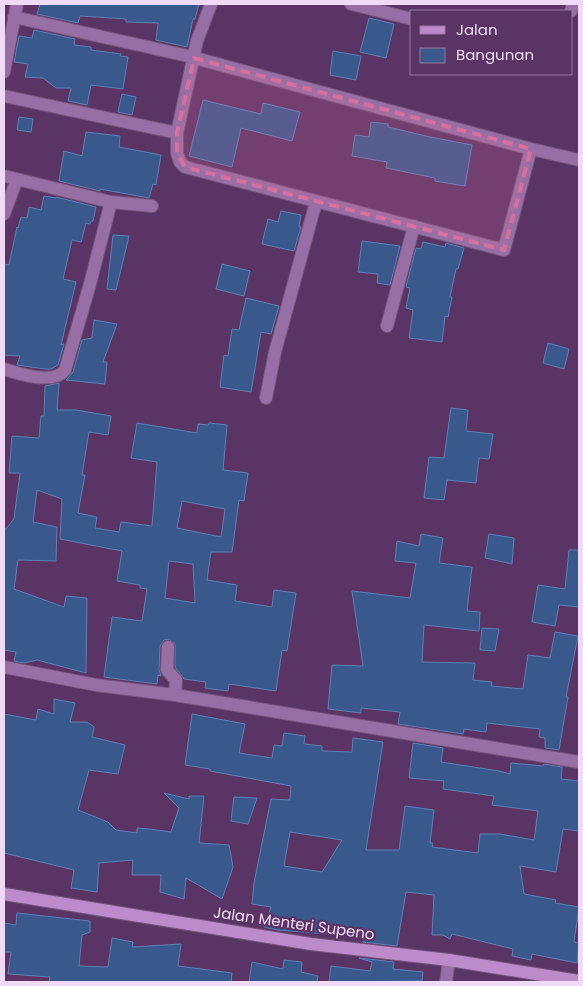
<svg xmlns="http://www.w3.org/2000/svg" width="583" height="986" font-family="Poppins,sans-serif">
  <rect width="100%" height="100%" fill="#5a3465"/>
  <path fill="#39598c" stroke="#5d80b6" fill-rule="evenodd" d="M40 4H199L195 19H193L187 47 156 40 158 23 126 22V19L80 16 78 23 37 14Z
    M369 18 394 24 386 58 360 52Z
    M34 30 75 39 74 45 91 47V50L121 54 120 56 128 57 123 89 91 85 87 105 68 101 71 88H56L43 78 25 77 28 64 14 62 19 36 32 38Z
    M333 51 361 56 356 80 330 75Z
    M122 94 136 97 132 115 118 112Z
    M203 100 261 114 263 103 300 112 292 141 241 128 232 167 189 156Z
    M19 117 33 119 31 132 17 130Z
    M371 122 388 124V127L430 137 472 145 465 186 435 181V178L386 168 387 162 352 156 355 135 369 137Z
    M86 132 120 136 119 147 161 155 156 185 153 184 149 198 100 189V191L59 181 64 151 82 156Z
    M44 196 56 198V197L96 207 93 221H91L90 224 86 223 81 242 72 240 63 279 76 282 61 345 64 344 58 365 51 369H45L17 365 20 356 4 355V264L9 265 17 227 18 228 21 217 27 218 29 207 41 210Z
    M281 211 301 215 299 226 301 227 294 251 262 244 268 219 278 222Z
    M113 235 129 236 116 290 107 289Z
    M362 241 400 246 390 285 377 283 378 274 358 272Z
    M423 242 445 247 446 243 464 248 458 269H456L450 297H452L448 317 445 316 442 342 409 338 413 310 406 308 410 288 406 287 416 248 421 249Z
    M222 264 250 271 244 296 216 289Z
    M246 298 279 306 271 334 261 332 251 392 220 387 224 355 228 356 232 329 239 330Z
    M94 320 117 324 103 362H107L105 384 66 380 73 372 82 340 92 338Z
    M548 343 569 349 564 369 543 363Z
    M59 383 57 410H76L111 416 108 435 89 432 82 475H85L78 513 97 517 95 528 119 532 121 522 152 526 157 462 131 458 137 423 197 433 198 424 208 425 209 423 227 425 223 470 248 473 244 501 239 500 232 552H211L207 580 237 585 235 601 272 607 274 590 296 593 287 651 282 650 276 691 229 684 228 691 205 688 206 682 184 679 175 667V644L169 639 164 640 160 646 159 670 161 676 158 675 157 684 104 677 112 617 142 621 147 589 140 588V585L117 581 122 551 60 539 62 499 37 490 33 522 57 527 56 561 18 560 14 589 64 607 66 596 87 598 86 673 37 660 24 663 14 661 16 652 4 650V531L14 519 20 473H9L12 436 39 438 41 416H44L45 386ZM182 501 225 509 221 537 177 528ZM169 561 193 564 195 603 165 598Z
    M451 408 468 410 466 431 493 434 489 459 479 458 476 483 447 480 444 500 424 498 429 457 444 458Z
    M421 534 443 538 439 563 472 567 467 611 480 612 479 631 424 625 422 662 475 663 473 680 492 682 491 686 523 689 528 655 550 658 555 632 578 636 566 697H568L559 750 545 748V738L539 737 540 729 487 723 486 732 464 729 463 734 398 724 400 712 361 708V713L328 709 332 665 363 666 352 591 410 598 416 563 395 561 397 541 419 546Z
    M489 534 514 538 512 564 485 558Z
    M569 550H579V607L559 605 555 626 532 622 538 585 565 589Z
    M482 628 499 629 495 651 480 650Z
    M54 699 75 703 70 722H87L94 727 92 737 125 745 118 774 89 770 78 810 108 822 116 830 137 833V828L149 829 171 832 179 808 164 793 189 799V796H204L199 843 229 845 233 867 222 899 186 878 184 899 160 892 161 875H132L133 860 99 863 97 892 71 888 74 870 4 853V714L36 720 38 709 54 714Z
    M192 714 245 724 239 753 272 758 274 745 282 746 284 733 305 736 304 744 322 746V751L352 752 353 738 383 742 366 850H399L405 806 434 810 430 843H433L432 847 478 853 480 834H500L534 840 538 811 492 805 494 796 443 789 444 781 409 778 413 743 443 748 441 762 499 771 510 774 511 763 543 766 544 764 562 767 561 779 579 781V831L563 829 556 872 520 866 524 894 556 900 555 903 579 907 574 942 579 943 577 963 532 954 531 960 512 956 513 949 452 934 450 939 443 935H432L434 895 406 892 397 946 363 942 364 937 278 930 264 927 271 907 252 904 254 883 271 799 290 800 291 786 210 771V769L185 765ZM290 832 342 840 322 872 284 866Z
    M234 797 257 798 248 824 231 821Z
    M17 913 90 921V932L82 935 79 966 108 967 112 938 133 942 132 947 181 944 178 966 232 973 231 982H49L50 977 8 974 11 952H4V923L16 925Z
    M359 958 394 962 393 969 423 972 422 981 329 982 331 966 370 971 372 962Z
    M284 960 302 962 301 972 318 976 317 982H249L252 962 283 969Z"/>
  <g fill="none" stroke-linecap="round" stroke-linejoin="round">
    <g stroke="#74537c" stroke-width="14">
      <path id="minor" d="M211 4 197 41 177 133V153L180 162 185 167 504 250 531 149
        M351 4 412 19
        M571 11 573 4
        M14 17 188 56 531 149 579 160
        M4 72 17 4
        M4 96 177 133
        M4 176 111 202 152 206
        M4 214 17 179
        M387 326 414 226
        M4 369C19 374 54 385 65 370L90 284 111 202
        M266 398 275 352 316 202
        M168 647 167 670 176 680 175 695
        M4 667 96 685 175 695 579 762
        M446 982 449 960"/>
    </g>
    <g stroke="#74537c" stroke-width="14">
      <path id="major" d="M4 894 311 944 449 960 579 981"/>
    </g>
    <use href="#minor" stroke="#986fa4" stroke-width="12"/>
    <use href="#major" stroke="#bc8bca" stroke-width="12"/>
  </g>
  <path fill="#d76fa1" fill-opacity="0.2" stroke="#d76fa1" stroke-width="4" stroke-dasharray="10 6" stroke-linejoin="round" d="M194 58 531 149 504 250 185 167 177 153V133Z"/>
  <g text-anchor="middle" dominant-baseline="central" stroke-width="4.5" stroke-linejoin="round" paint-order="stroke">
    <g font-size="15" fill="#f0daf7" stroke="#5a3465">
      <text transform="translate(294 923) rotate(8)">Jalan Menteri Supeno</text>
    </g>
  </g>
  <rect width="583" height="986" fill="none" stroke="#f0daf7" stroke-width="10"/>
  <rect x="410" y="10" width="162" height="65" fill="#5a3465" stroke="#96769f"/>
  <rect x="420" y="26" width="25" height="8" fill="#bc8bca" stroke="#96769f"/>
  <text x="456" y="35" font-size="15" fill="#f0daf7">Jalan</text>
  <rect x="420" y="48" width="25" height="15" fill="#39598c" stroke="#96769f"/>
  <text x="456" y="60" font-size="15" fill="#f0daf7">Bangunan</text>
</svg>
